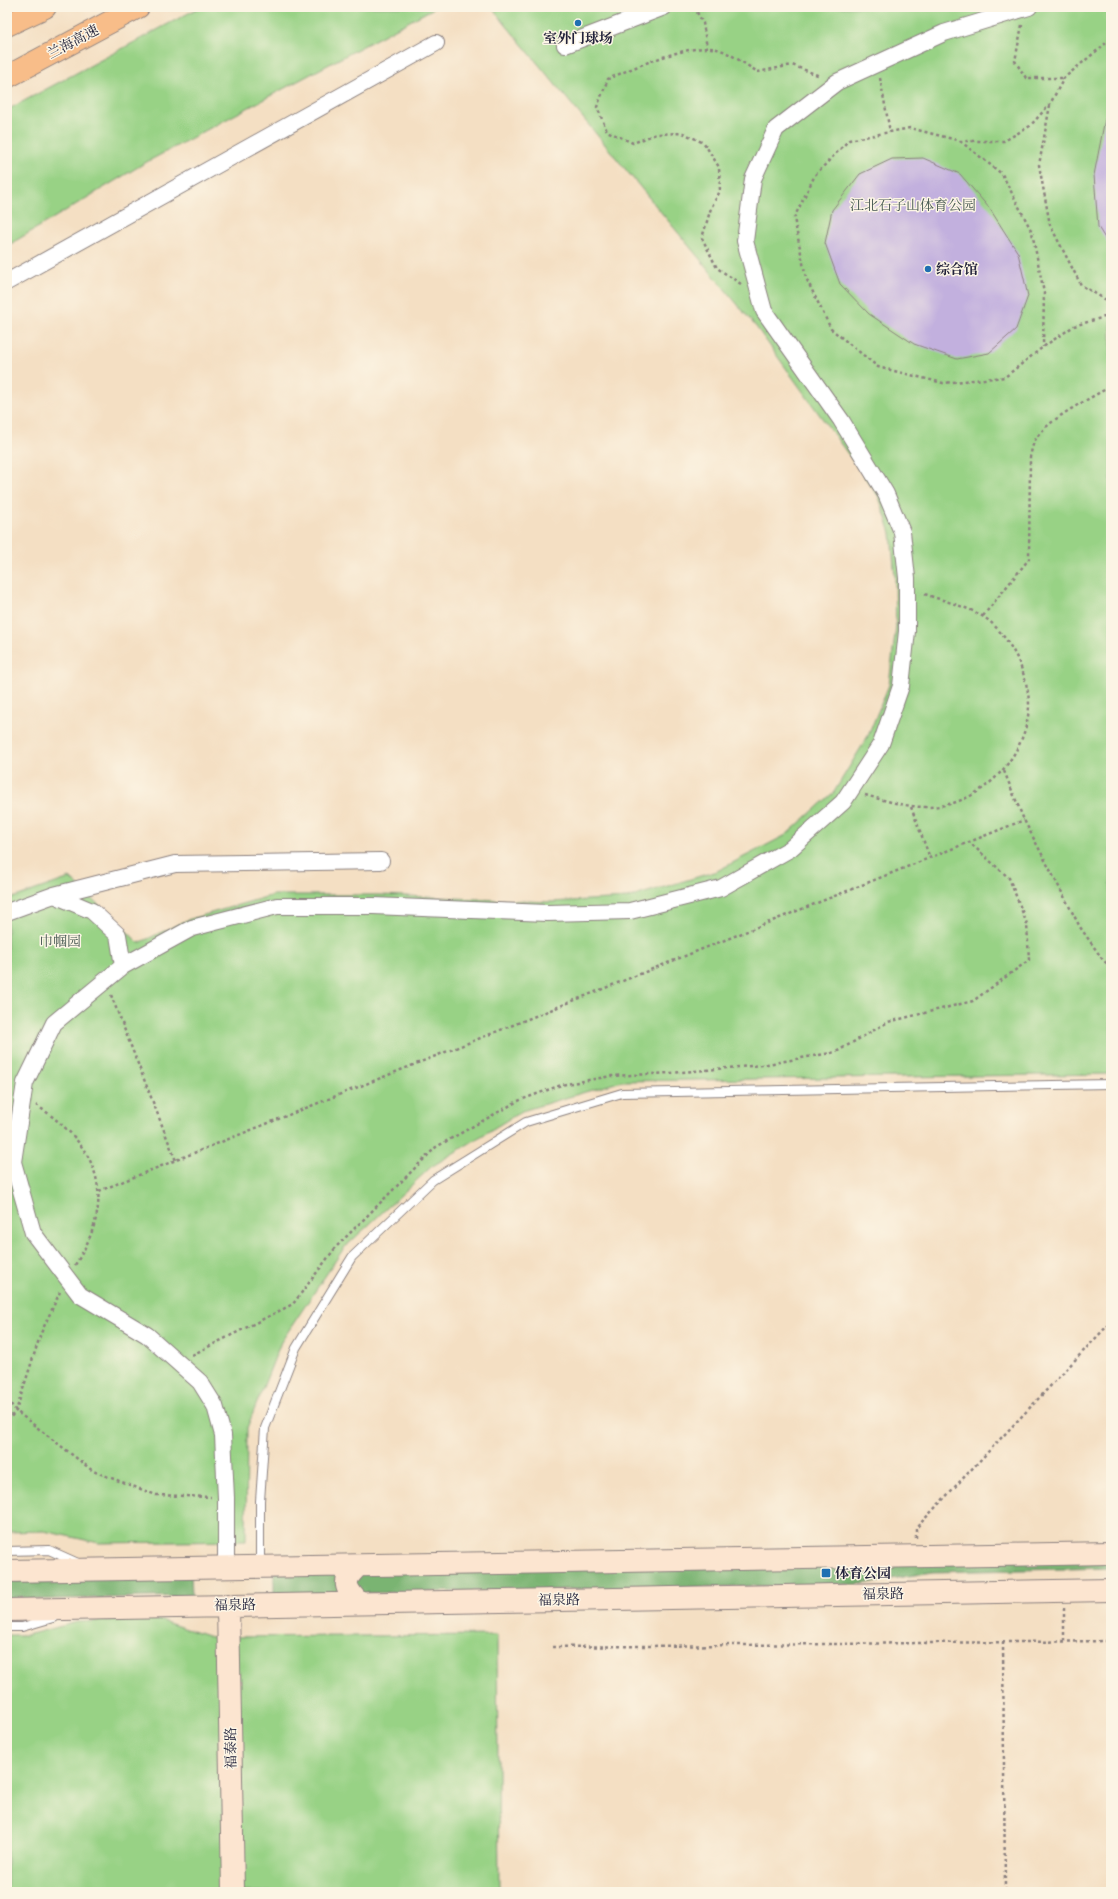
<svg xmlns="http://www.w3.org/2000/svg" width="1118" height="1899" font-family="'IM FELL Double Pica','Noto Serif SC',serif">
  <rect width="100%" height="100%" fill="#fcf5e5"/>
  <filter id="ink" filterUnits="userSpaceOnUse"><feTurbulence type="fractalNoise" baseFrequency=".025" numOctaves="2"/><feDisplacementMap in="SourceGraphic" scale="8" xChannelSelector="R" yChannelSelector="G"/><feConvolveMatrix kernelMatrix="1 2 1 2 8 2 1 2 1" color-interpolation-filters="sRGB"/></filter>
  <filter id="wash" filterUnits="userSpaceOnUse"><feTurbulence type="fractalNoise" baseFrequency=".012" numOctaves="4" result="noise"/><feDisplacementMap in="SourceGraphic" scale="16" xChannelSelector="R" yChannelSelector="G"/><feGaussianBlur stdDeviation="0.9" result="paint"/><feColorMatrix in="noise" values="0 0 0 0 0 0 0 0 0 0 0 0 0 0 0 0 0 1.4 0 .05"/><feComposite in="paint" operator="in"/></filter>
  <g filter="url(#wash)">
    <rect width="100%" height="100%" fill="#f4dfc3"/>
    <path fill="#98d285" stroke="#5d7a60" d="M200 7H436L143 164 7 246V110Z
      M491 7H1111V1074L622 1081 522 1111 431 1167 344 1248 281 1342 247 1428 246 1541 99 1543 44 1531 7 1532V900L70 878 139 943 187 920 273 895H379L550 902 628 898 717 871 786 835 834 792 868 736 889 685 896 627 895 577 891 533 879 497 757 328Z
      M153 1618 211 1637 497 1635 499 1892H7V1635H27L77 1622Z"/>
    <path fill="#7ab472" stroke="#4e6b56" d="M1111 1558V1568L932 1572 862 1584 359 1593 353 1581 360 1570Z
      M342 1571V1593L274 1594V1572Z
      M191 1573 192 1596 7 1600V1577Z"/>
    <g id="blocks">
      <path fill="#c2b0de" d="M1105 119H1111V248L1098 227 1094 175Z
        M923 158 960 174 990 209 1018 253 1028 296 1016 329 989 353 957 359 914 344 869 314 840 284 825 243 832 210 860 174 892 159Z"/>
    </g>
  </g>
  <g filter="url(#ink)">
    <use href="#blocks" fill-opacity="0" stroke="#8b807f" stroke-width="1"/>
    <g fill="none" stroke-linecap="round" stroke-linejoin="round">
      <g stroke="#8b807f" stroke-width="10">
        <path id="lane" d="M7 1551 49 1550 78 1563
          M260 1566V1501L265 1428 296 1348 352 1257 433 1180 526 1122 622 1093 1111 1084
          M7 1627H22L53 1618"/>
      </g>
      <g stroke="#8b807f" stroke-width="18">
        <path id="street" d="M565 45 664 7
          M7 282 436 43
          M54 895 92 911 118 935 123 966
          M7 912 54 895 175 864 381 861
          M226 1568V1498L223 1435 215 1406 200 1382 147 1335 80 1295 33 1233 13 1162 25 1083 54 1023 123 966 192 928 277 906H373L547 913 630 911 721 888 790 849 843 802 881 744 901 686 907 631V578L902 532 886 494 841 420 764 311 745 241 753 179 776 129 837 82 944 33 1029 7"/>
      </g>
      <g stroke="#8b807f" stroke-width="24">
        <path id="secondary" d="M358 1566C341 1581 345 1588 359 1603
          M7 1571 1111 1553
          M228 1605 233 1892
          M7 1610 1111 1590"/>
      </g>
      <g stroke="#8b807f" stroke-width="24">
        <path id="highway" d="M7 25 45 7
          M7 77 138 7"/>
      </g>
      <path stroke="#8b807f" stroke-width="2.5" stroke-dasharray="3 3" stroke-linecap="butt" d="M694 7 703 23 707 48
        M1022 25 1015 61 1026 78H1064
        M1111 39 1064 78 1050 104 1030 126 1004 141H960L910 128 849 140 815 175 794 218 806 278 831 329 878 367 943 383 1005 377 1043 347 1074 326 1111 315
        M880 78 890 132
        M1050 105 1039 165 1050 225 1081 285 1111 303
        M960 141 1002 174 1032 232 1044 293 1043 347
        M741 284 717 268 702 238 711 208 720 191 719 167 704 143 683 133 656 134 633 143 607 131 597 107 608 79C635 67 689 43 717 49 728 51 747 66 758 72L792 65 820 76
        M983 616 1029 559 1030 457C1031 453 1032 447 1034 442 1046 419 1088 400 1111 386
        M1004 771 1024 820 1080 927 1103 960 1111 967
        M865 795C891 802 917 811 945 805 990 796 1027 752 1029 706 1029 688 1023 670 1015 654 1008 641 995 623 982 616 966 606 940 600 922 593
        M911 807 930 858
        M111 995 176 1161
        M36 1105C100 1147 118 1198 75 1265
        M99 1191 1024 820
        M192 1355 293 1304 336 1247 436 1147 518 1101 561 1085 611 1076 671 1073 762 1065 836 1052 888 1022 973 1001 1029 960 1027 924 1009 878 969 842
        M7 1399 16 1411 93 1471 156 1495 211 1497
        M7 1421 16 1411 41 1333 60 1292
        M916 1538V1528L1111 1322
        M1064 1641V1608
        M1003 1642 1005 1892
        M552 1647 1111 1641"/>
      <use href="#lane" stroke="#fff" stroke-width="8"/>
      <use href="#street" stroke="#fff" stroke-width="16"/>
      <use href="#secondary" stroke="#fce5d0" stroke-width="22"/>
      <use href="#highway" stroke="#f8bd89" stroke-width="22"/>
    </g>
  </g>
  <g fill="#1f6fb2" stroke="#fcf5e5" stroke-width="1.5">
    <circle cx="578" cy="23" r="4"/>
    <circle cx="928" cy="269" r="4"/>
    <rect x="821" y="1568" width="10" height="10" rx="2"/>
  </g>
  <g text-anchor="middle" dominant-baseline="central" stroke-width="3" stroke-linejoin="round" paint-order="stroke">
    <g font-size="14" font-weight="bold" fill="#22223b" stroke="#fcf5e5" text-anchor="start">
      <text x="578" y="38" text-anchor="middle">室外门球场</text>
      <text x="936" y="269">综合馆</text>
      <text x="835" y="1573">体育公园</text>
    </g>
    <g font-size="14" fill="#22223b" stroke="#fcf5e5">
      <text transform="translate(73 42) rotate(-28)">兰海高速</text>
      <text transform="translate(883 1594) rotate(-1)">福泉路</text>
      <text transform="translate(559 1600) rotate(-1)">福泉路</text>
      <text transform="translate(235 1605) rotate(-1)">福泉路</text>
      <text transform="translate(231 1748) rotate(-91)">福泰路</text>
    </g>
    <g font-size="14" fill="#455751" stroke="#fcf5e5">
      <text x="913" y="205">江北石子山体育公园</text>
      <text x="60" y="941">巾帼园</text>
    </g>
  </g>
  <rect width="1118" height="1899" fill="none" stroke="#fcf5e5" stroke-width="24"/>
</svg>
